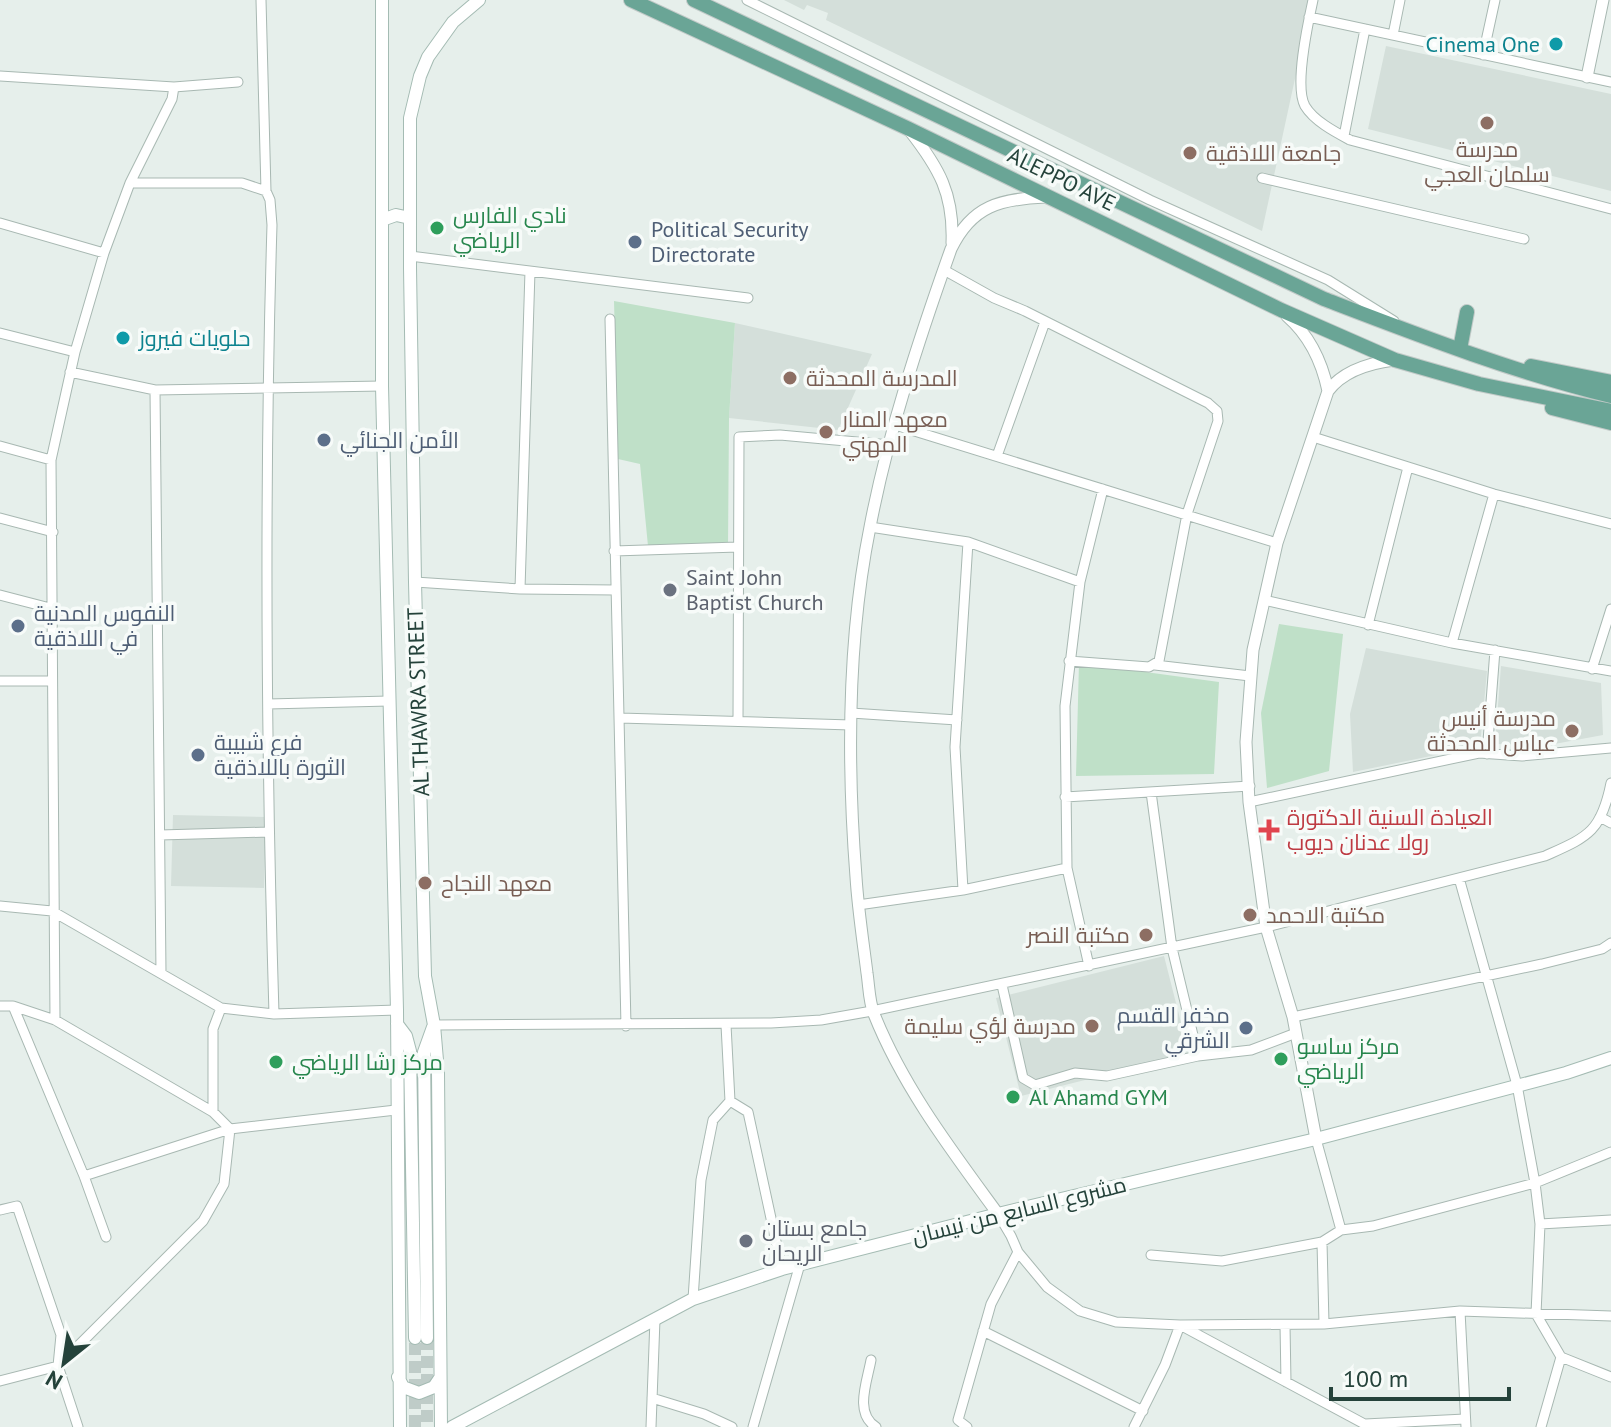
<svg xmlns="http://www.w3.org/2000/svg" width="1611" height="1427" font-family="'PT Sans',Cairo,sans-serif">
  <rect width="100%" height="100%" fill="#e6efeb"/>
  <path fill="#d4dfda" d="M784 0H1312L1262 231 826 20 828 13 807 5 804 10Z
    M1386 46 1611 94V191L1368 129Z
    M735 323 872 354 838 430 729 418Z
    M1366 648 1487 671 1480 746 1353 772 1350 714Z
    M1501 666 1601 683 1603 735 1549 745 1495 744Z
    M173 815 266 817 264 888 171 886Z
    M1164 956 1189 1054 1021 1096 996 998Z"/>
  <path fill="#bfe0c8" d="M614 301 735 323 729 418 728 547 648 546 640 464 618 459Z
    M1279 624 1343 634 1329 771 1267 788 1261 713Z
    M1079 663 1219 682 1214 774 1076 776Z"/>
  <g fill="none" stroke-linecap="round" stroke-linejoin="round">
    <path stroke="#bfccc8" stroke-width="12" stroke-dasharray="12 6" stroke-linecap="butt" d="M427 1338V1427
      M415 1427V1338"/>
    <g stroke="#a8b8b2" stroke-width="11">
      <path id="minor" d="M261 0 266 191 270 200 272 225C264 488 266 751 274 1014
        M747 0 1150 200 1328 280 1394 321
        M1313 0C1308 23 1294 86 1305 106 1314 121 1335 132 1350 140L1611 209
        M1309 17 1611 82
        M1393 35 1400 0
        M1483 55 1495 0
        M0 76 174 87 172 99 130 183 104 253 75 352 51 460 55 1020
        M174 87 238 82
        M1344 136 1365 29
        M1262 178 1524 239
        M130 183H242L266 191
        M0 223 104 253
        M410 256 748 298
        M944 270 994 298 1025 311 1208 403 1217 411 1218 421 1187 514 1159 661 1149 667 1069 661
        M610 319 626 1026
        M0 333 75 352
        M70 372 155 390 382 386
        M155 390 161 972
        M895 425 1277 543
        M1313 437 1494 494 1611 524
        M0 446 51 460
        M997 456 1045 322
        M0 518 53 532
        M870 527 968 542 1080 582
        M614 551 738 547
        M415 582 520 589 615 590
        M520 589 530 271
        M0 595 50 608
        M1264 600 1452 643 1611 671
        M1368 625 1408 467
        M1452 643 1494 494
        M1155 665 1250 676
        M1592 669 1611 609
        M0 681H52
        M268 704 389 701
        M851 713 957 720
        M620 718 851 725
        M738 721 739 437 780 435 890 445
        M1487 754 1495 650
        M1065 797 1250 786
        M1249 802 1479 753 1522 756 1611 748
        M1600 817 1611 823
        M160 835 268 832
        M1459 878 1517 1085 1535 1183 1540 1224 1536 1314 1561 1357 1611 1377
        M963 890 955 747 968 542
        M858 905 963 890 1067 868
        M0 906 52 911 221 1008 274 1014 397 1010
        M1089 966 1067 868 1065 706 1080 582 1103 489
        M1002 985 1023 1078 1035 1085 1075 1073 1107 1076 1198 1056 1172 948 1151 792
        M0 1006H13L55 1020 213 1112 230 1129 224 1184 203 1221 58 1366 0 1381
        M13 1006 84 1176 106 1237
        M1293 1017 1542 964 1602 949 1611 943
        M434 1025 771 1023 821 1020 872 1011 1266 927 1545 856C1587 837 1601 833 1611 783
        M726 1025 730 1101 748 1112 782 1269
        M1198 1056 1251 1050 1296 1033
        M213 1112V1029L221 1008
        M1316 1139 1341 1230
        M84 1176 230 1129 396 1110
        M0 1210 17 1206 61 1335 58 1366 78 1427
        M998 1214 1011 1236 1018 1252 1047 1287 1080 1311 1116 1322 1180 1325 1324 1324 1460 1311 1611 1316
        M1540 1224 1611 1220
        M1322 1242 1324 1324
        M1151 1255 1222 1261 1322 1242 1341 1230 1373 1226 1535 1183 1611 1152
        M693 1299 701 1180 713 1120 730 1101
        M1460 1311 1466 1427
        M1285 1325 1286 1382
        M983 1331 1143 1411
        M871 1360C867 1382 854 1413 876 1427
        M652 1398 704 1414 732 1427
        M1365 1424 1465 1419
        M651 1427 655 1319
        M753 1427 800 1264
        M967 1427 958 1420 991 1304 1018 1252
        M1134 1427 1165 1365 1180 1325 1370 1427
        M1541 1427 1561 1357"/>
    </g>
    <g stroke="#a8b8b2" stroke-width="13">
      <path id="tertiary" d="M1587 77 1603 0
        M910 131C939 168 954 194 952 243
        M1287 316C1310 336 1322 362 1328 391
        M1316 1139 1293 1017 1266 927 1249 802 1246 742 1253 650 1277 543 1328 391C1343 371 1370 363 1394 360
        M998 1214C952 1151 903 1087 874 1014 869 1002 869 986 867 973 863 941 858 909 856 877 847 761 847 641 870 527 888 433 919 339 951 249 972 205 1001 199 1046 197"/>
    </g>
    <g stroke="#a4bbb3" stroke-width="14">
      <path id="secondary" d="M382 0V386L397 1010 400 1427
        M382 220 396 215 410 218
        M397 1024 406 1036 410 1051 415 1338
        M427 1338 424 1052 433 1027
        M398 1377 403 1387 419 1393 434 1387 440 1378
        M441 1427 438 1072 434 1025 425 976 415 582 410 268V118L420 76 428 57 453 22 479 0
        M452 1427 693 1299 782 1269 998 1214 1316 1139 1566 1073 1611 1058"/>
    </g>
    <g stroke="#c2cac8" stroke-width="16">
      <path id="primary" d="M631 0 907 128 1281 310 1395 360 1479 384 1611 411
        M694 0 1324 299C1418 335 1513 372 1611 396
        M1460 349 1467 312
        M1531 366 1611 382
        M1552 408 1611 423"/>
    </g>
    <use href="#minor" stroke="#fff" stroke-width="9"/>
    <use href="#tertiary" stroke="#fff" stroke-width="11"/>
    <use href="#secondary" stroke="#fff" stroke-width="12"/>
    <use href="#primary" stroke="#6aa596" stroke-width="14"/>
  </g>
  <g fill="#0f9aa8" stroke="#f7fbf9" stroke-width="3">
    <circle cx="1556" cy="44" r="8"/>
    <circle cx="123" cy="338" r="8"/>
  </g>
  <g fill="#8d6e63" stroke="#f7fbf9" stroke-width="3">
    <circle cx="1487" cy="123" r="8"/>
    <circle cx="1190" cy="153" r="8"/>
    <circle cx="790" cy="378" r="8"/>
    <circle cx="826" cy="432" r="8"/>
    <circle cx="1572" cy="731" r="8"/>
    <circle cx="425" cy="883" r="8"/>
    <circle cx="1250" cy="915" r="8"/>
    <circle cx="1146" cy="935" r="8"/>
    <circle cx="1092" cy="1026" r="8"/>
  </g>
  <g fill="#2e9e5b" stroke="#f7fbf9" stroke-width="3">
    <circle cx="437" cy="228" r="8"/>
    <circle cx="1281" cy="1059" r="8"/>
    <circle cx="276" cy="1062" r="8"/>
    <circle cx="1013" cy="1097" r="8"/>
  </g>
  <g fill="#5c6f8a" stroke="#f7fbf9" stroke-width="3">
    <circle cx="635" cy="242" r="8"/>
    <circle cx="324" cy="440" r="8"/>
    <circle cx="18" cy="626" r="8"/>
    <circle cx="198" cy="755" r="8"/>
    <circle cx="1246" cy="1028" r="8"/>
  </g>
  <g fill="#6b7280" stroke="#f7fbf9" stroke-width="3">
    <circle cx="670" cy="590" r="8"/>
    <circle cx="746" cy="1241" r="8"/>
  </g>
  <path fill="#e0444e" stroke="#f7fbf9" stroke-width="3" d="M1265 818h8v8h8v8h-8v8h-8v-8h-8v-8h8z"/>
  <g text-anchor="middle" dominant-baseline="central" stroke-width="7" stroke-linejoin="round" paint-order="stroke">
    <g font-size="22" fill="#0d838f" stroke="#f7fbf9" text-anchor="end">
      <text x="1540" y="44">Cinema One</text>
      <text x="139" y="338" text-anchor="start">حلويات فيروز</text>
    </g>
    <g font-size="22" fill="#785e54" stroke="#f7fbf9" text-anchor="start">
      <text x="1487" y="149" text-anchor="middle">مدرسة<tspan x="1487" dy="25">سلمان العجي</tspan></text>
      <text x="1206" y="153">جامعة اللاذقية</text>
      <text x="806" y="378">المدرسة المحدثة</text>
      <text x="842" y="419">معهد المنار<tspan x="842" dy="25">المهني</tspan></text>
      <text x="1556" y="718" text-anchor="end">مدرسة أنيس<tspan x="1556" dy="25">عباس المحدثة</tspan></text>
      <text x="441" y="883">معهد النجاح</text>
      <text x="1266" y="915">مكتبة الاحمد</text>
      <text x="1130" y="935" text-anchor="end">مكتبة النصر</text>
      <text x="1076" y="1026" text-anchor="end">مدرسة لؤي سليمة</text>
    </g>
    <g font-size="22" fill="#24423a" stroke="#f7fbf9">
      <text transform="translate(1062 179) rotate(26)">ALEPPO AVE</text>
      <text transform="translate(418 702) rotate(-92)">AL THAWRA STREET</text>
      <text transform="translate(1019 1210) rotate(-14)">مشروع السابع من نيسان</text>
    </g>
    <g font-size="22" fill="#27864d" stroke="#f7fbf9" text-anchor="start">
      <text x="453" y="215">نادي الفارس<tspan x="453" dy="25">الرياضي</tspan></text>
      <text x="1297" y="1046">مركز ساسو<tspan x="1297" dy="25">الرياضي</tspan></text>
      <text x="292" y="1062">مركز رشا الرياضي</text>
      <text x="1029" y="1097">Al Ahamd GYM</text>
    </g>
    <g font-size="22" fill="#4e5e75" stroke="#f7fbf9" text-anchor="start">
      <text x="651" y="229">Political Security<tspan x="651" dy="25">Directorate</tspan></text>
      <text x="340" y="440">الأمن الجنائي</text>
      <text x="34" y="613">النفوس المدنية<tspan x="34" dy="25">في اللاذقية</tspan></text>
      <text x="214" y="742">فرع شبيبة<tspan x="214" dy="25">الثورة باللاذقية</tspan></text>
      <text x="1230" y="1015" text-anchor="end">مخفر القسم<tspan x="1230" dy="25">الشرقي</tspan></text>
    </g>
    <g font-size="22" fill="#5b616d" stroke="#f7fbf9" text-anchor="start">
      <text x="686" y="577">Saint John<tspan x="686" dy="25">Baptist Church</tspan></text>
      <text x="762" y="1228">جامع بستان<tspan x="762" dy="25">الريحان</tspan></text>
    </g>
    <g font-size="22" fill="#be3a42" stroke="#f7fbf9" text-anchor="start">
      <text x="1287" y="817">العيادة السنية الدكتورة<tspan x="1287" dy="25">رولا عدنان ديوب</tspan></text>
    </g>
  </g>
  <g transform="translate(64 1363) rotate(210)" stroke="#f7fbf9" stroke-width="6" paint-order="stroke">
  <path d="M0-6L14 30L0 20L-14 30Z" fill="#24423a"/>
  <text y="-12" font-size="22" font-weight="bold" text-anchor="middle" fill="#24423a">N</text>
  </g>
  <path d="M1331 1387v12h178v-12" fill="none" stroke="#24423a" stroke-width="4"/>
  <text x="1343" y="1387" font-size="24" fill="#24423a" stroke="#f7fbf9" stroke-width="6" paint-order="stroke">100 m</text>
</svg>
